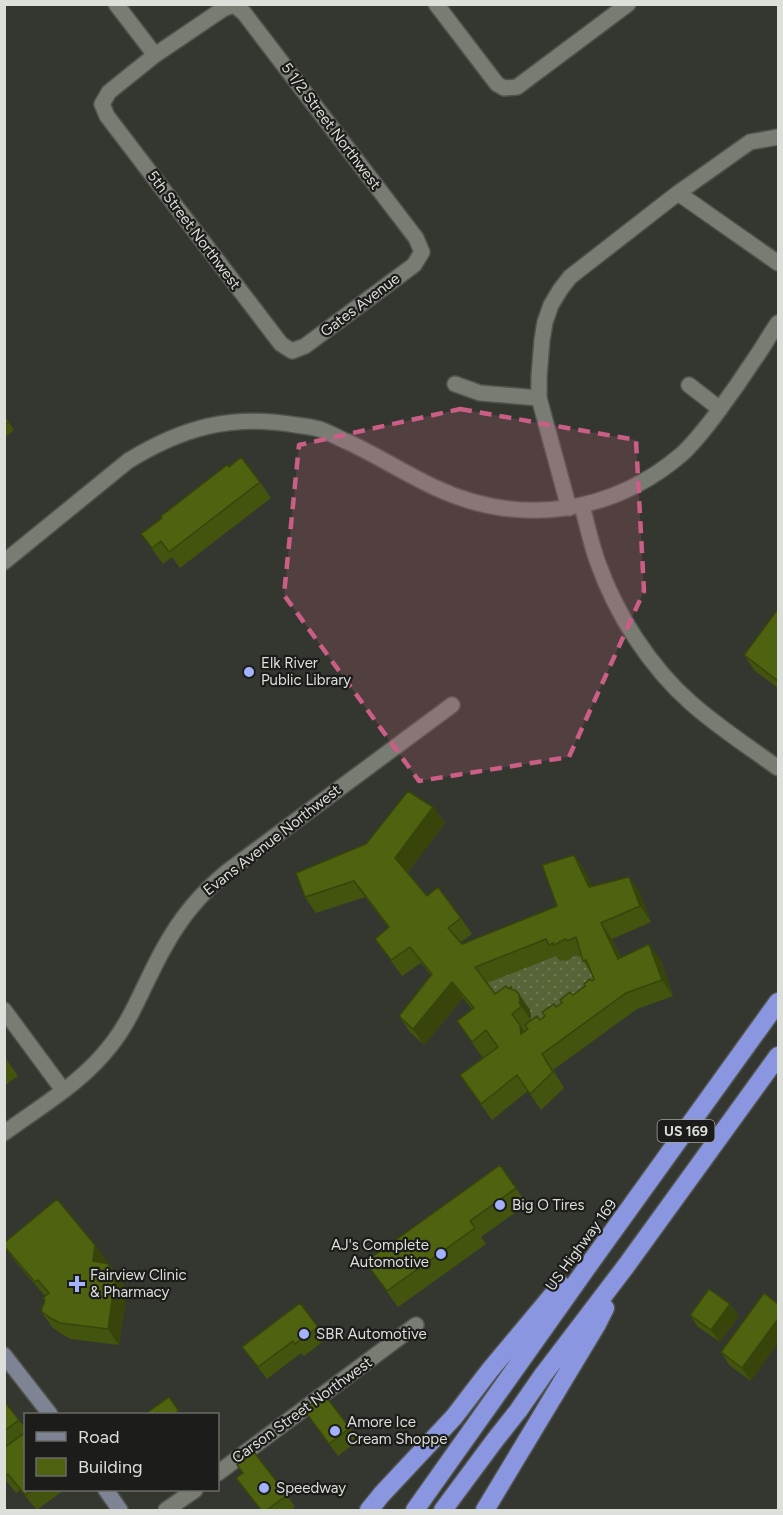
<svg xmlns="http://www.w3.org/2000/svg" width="783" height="1515" font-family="Figtree,sans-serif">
  <defs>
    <pattern id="grass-dots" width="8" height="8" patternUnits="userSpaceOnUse" patternTransform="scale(1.5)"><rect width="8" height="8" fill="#566438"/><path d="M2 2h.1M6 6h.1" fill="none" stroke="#6e7a54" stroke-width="1.8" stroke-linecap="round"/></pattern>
  </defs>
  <rect width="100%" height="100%" fill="#34372f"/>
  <path fill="url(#grass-dots)" d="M586 954 597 976 532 1050 523 1030 534 1021 530 1019V1010H507L486 983 557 955 564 959H570V958L577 955Z"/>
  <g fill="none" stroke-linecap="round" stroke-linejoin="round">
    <g stroke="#51544e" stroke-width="18">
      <path id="minor" d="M116 4 155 55
        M436 4 497 84 504 88 517 87 628 4
        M234 5 244 13 416 238 422 252 414 265 305 346 292 351 281 344 107 116 102 104 109 92 155 55 223 9Z
        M678 193 778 263
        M455 384 480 393 539 398
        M689 385 720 409
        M582 506C587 524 591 544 598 563 616 614 650 667 691 703 718 727 749 747 778 768
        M569 508 539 398V377L542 340 545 322 551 305 560 290 570 277 678 193 750 142 778 137
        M4 1010 63 1090
        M4 1133C41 1106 83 1082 111 1045 134 1016 145 981 164 948 181 917 200 894 228 871L452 705
        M218 1473 416 1325
        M166 1510 195 1490"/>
    </g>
    <g stroke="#51544e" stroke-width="18">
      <path id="tertiary" d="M4 562 128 461C183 427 232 414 296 425 304 426 312 427 319 429 329 432 338 438 348 442 378 456 406 474 436 488 520 527 612 514 682 454 694 443 704 430 714 417 729 397 743 377 756 357 764 346 770 334 778 323"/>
    </g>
    <g stroke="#51544e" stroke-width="18">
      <path id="secondary" d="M4 1355 50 1414
        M106 1490 120 1510"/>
    </g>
    <g stroke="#51544e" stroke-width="21">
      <path id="motorway" d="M369 1510 382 1494 454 1417 490 1370 561 1285
        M415 1510 593 1259 778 1002
        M443 1510 495 1440 518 1411 543 1375 626 1266 778 1056
        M485 1510 597 1324 605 1308"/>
    </g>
    <use href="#minor" stroke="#797c73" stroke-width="15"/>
    <use href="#tertiary" stroke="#797c73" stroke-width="15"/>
    <use href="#secondary" stroke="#7e8494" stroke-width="15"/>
    <use href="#motorway" stroke="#8a97e0" stroke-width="18"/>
  </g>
  <path fill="#43540e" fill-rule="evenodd" d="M4 416 14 430 4 438Z
    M229 467 260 482 271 498 180 568 172 557 163 564 141 534Z
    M778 609V688L755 671 744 655Z
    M433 807 445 823 408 872 427 896 461 918 472 934 461 942 462 944 557 906 574 855 585 871 592 887 629 877 640 893 651 922 612 939 621 957 661 960 673 996 637 1009 553 1070 564 1088 541 1110 528 1091 492 1120 460 1075 498 1047 483 1058 468 1037 472 1009 463 998 424 1045 410 1032 399 1016 431 975 421 963 402 976 375 939 388 927 365 897 316 913 305 897 366 844ZM577 955 578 957 581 956 583 961 591 973 594 979 540 1020H532L530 1019 531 1017 530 1010 519 994 512 990 509 989 495 994 487 983 556 956 560 961 563 960 565 961 571 959 570 958Z
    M4 1056 18 1076 4 1086Z
    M500 1165 527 1204 481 1237 486 1244 398 1307 365 1262Z
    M4 1246 107 1261 106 1263 109 1264 127 1289 119 1345 71 1339 63 1335 52 1327 41 1311 45 1301V1296L14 1260Z
    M764 1293 751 1381 729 1365 721 1352Z
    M690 1315 739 1316 720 1342 698 1327Z
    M318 1327 326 1339 304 1356 301 1353 267 1379 242 1347Z
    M169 1397 181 1414H145Z
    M4 1401 26 1429V1490H64L37 1510 20 1490 16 1493 4 1478Z
    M304 1410 350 1428 359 1440 338 1456Z
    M236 1478 287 1495 295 1507 291 1510H260Z"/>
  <path fill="#37450b" d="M433 807 445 823 407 874 395 858Z
    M574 855 585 871 600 903 589 887Z
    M629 877 640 893 651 922 640 906Z
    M601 923 612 939 629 975 618 959Z
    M649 944 661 960 673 996 662 980Z
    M452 982 463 998 424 1045 413 1029Z
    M519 994 530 1010 531 1017 530 1019 519 1003Z
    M520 1025 531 1041 521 1034Z
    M95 1245 107 1261 104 1277 93 1261Z
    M109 1264 127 1289 119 1345 108 1329 107 1271Z
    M730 1304 739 1316 720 1342 711 1330Z
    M778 1319V1343L751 1381 742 1368Z"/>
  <path fill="#4e6210" stroke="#37450b" stroke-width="1.5" fill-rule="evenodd" d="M4 416 9 422 4 425Z
    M241 457 260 482 169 552 161 541 152 548 141 534 162 518 161 516 227 465 229 467Z
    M778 609V681L744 655Z
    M408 791 433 807 395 858 427 896 438 887 461 918 448 928 462 944 557 906 542 865 574 855 589 887 629 877 640 906 601 923 618 959 649 944 662 980 626 993 542 1054 553 1072 530 1094 517 1075 481 1104 460 1075 498 1047 486 1030 472 1042 457 1021 474 1008 452 982 413 1029 399 1016 432 974 410 947 391 960 375 939 389 927 354 881 305 897 296 873 366 844ZM576 937 583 961 586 960 594 979 592 981 590 979 584 984 585 986 573 995 570 992 560 1000 562 1003 556 1007 554 1004 542 1012 545 1016 540 1020 537 1016 525 1025 528 1029 521 1034 520 1025 512 1014 522 1006 519 1003 520 1001 519 994 515 990H512L511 987 509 989 506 986 495 994 475 967 546 939 549 945 553 943V945L559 943V942L566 939 567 941Z
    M500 1165 516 1188 470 1221 475 1228 387 1291 365 1262Z
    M57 1199 95 1245 93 1261 109 1264 107 1271 116 1273 108 1329 60 1323 52 1319 41 1311 45 1300 43 1298 49 1293 38 1280 35 1282 4 1246V1243Z
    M709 1289 730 1304 711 1330 690 1315Z
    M764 1293 778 1304V1319L742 1368 721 1352Z
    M300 1303 318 1327 295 1344 293 1341 258 1367 242 1347Z
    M324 1394 350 1428 329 1444 304 1410Z
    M169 1397 179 1411 174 1414H145Z
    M4 1401 19 1420 4 1431Z
    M26 1432V1490H32L25 1495 8 1474 4 1477V1448Z
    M254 1452 287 1495 267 1510H261L236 1478 243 1473 237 1465Z"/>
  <path fill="#cb5e87" fill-opacity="0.2" stroke="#cb5e87" stroke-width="4.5" stroke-dasharray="12 8" stroke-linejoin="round" d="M460 409 636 440 644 591 569 757 419 781 284 595 299 445Z"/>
  <g fill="#a4b2fc" stroke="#1c1d1a" stroke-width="2">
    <circle cx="249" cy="672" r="6"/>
    <circle cx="500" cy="1205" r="6"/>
    <circle cx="441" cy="1254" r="6"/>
    <path d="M74 1275h6v6h6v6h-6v6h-6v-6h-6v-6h6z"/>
    <circle cx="304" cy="1334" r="6"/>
    <circle cx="335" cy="1431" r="6"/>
    <circle cx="264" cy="1488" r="6"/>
  </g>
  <g text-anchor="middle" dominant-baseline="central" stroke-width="4.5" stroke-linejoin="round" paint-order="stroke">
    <rect fill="#1c1d1a" stroke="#a3a5a0" stroke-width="1.5" x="657.5" y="1120" width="57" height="22" rx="4.5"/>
    <g font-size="14" font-weight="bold" fill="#dddfda">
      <text x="686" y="1131">US 169</text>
    </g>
    <g font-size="15" fill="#dddfda" stroke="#1c1d1a">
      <text transform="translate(331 126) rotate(53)">5 1/2 Street Northwest</text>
      <text transform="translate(194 230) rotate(53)">5th Street Northwest</text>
      <text transform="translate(360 305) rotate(-37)">Gates Avenue</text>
      <text transform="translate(272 840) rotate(-38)">Evans Avenue Northwest</text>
      <text transform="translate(581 1245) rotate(-54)">US Highway 169</text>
      <text transform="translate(302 1410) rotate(-36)">Carson Street Northwest</text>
    </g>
    <g font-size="15" fill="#dddfda" stroke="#1c1d1a" text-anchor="start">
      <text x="261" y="663">Elk River<tspan x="261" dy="17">Public Library</tspan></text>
      <text x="512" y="1205">Big O Tires</text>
      <text x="429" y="1245" text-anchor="end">AJ's Complete<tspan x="429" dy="17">Automotive</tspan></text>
      <text x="90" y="1275">Fairview Clinic<tspan x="90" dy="17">&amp; Pharmacy</tspan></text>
      <text x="316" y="1334">SBR Automotive</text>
      <text x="347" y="1422">Amore Ice<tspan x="347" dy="17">Cream Shoppe</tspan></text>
      <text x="276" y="1488">Speedway</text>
    </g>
  </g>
  <rect width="783" height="1515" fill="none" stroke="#dddfda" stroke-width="12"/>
  <rect x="24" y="1413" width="195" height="78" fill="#1c1d1a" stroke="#696b67" stroke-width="1.5"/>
  <rect x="36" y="1432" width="30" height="9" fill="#7e8494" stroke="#696b67" stroke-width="1.5"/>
  <text x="78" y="1443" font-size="18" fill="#dddfda">Road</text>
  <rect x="36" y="1458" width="30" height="18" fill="#4e6210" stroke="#696b67" stroke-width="1.5"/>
  <text x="78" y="1473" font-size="18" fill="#dddfda">Building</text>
</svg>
